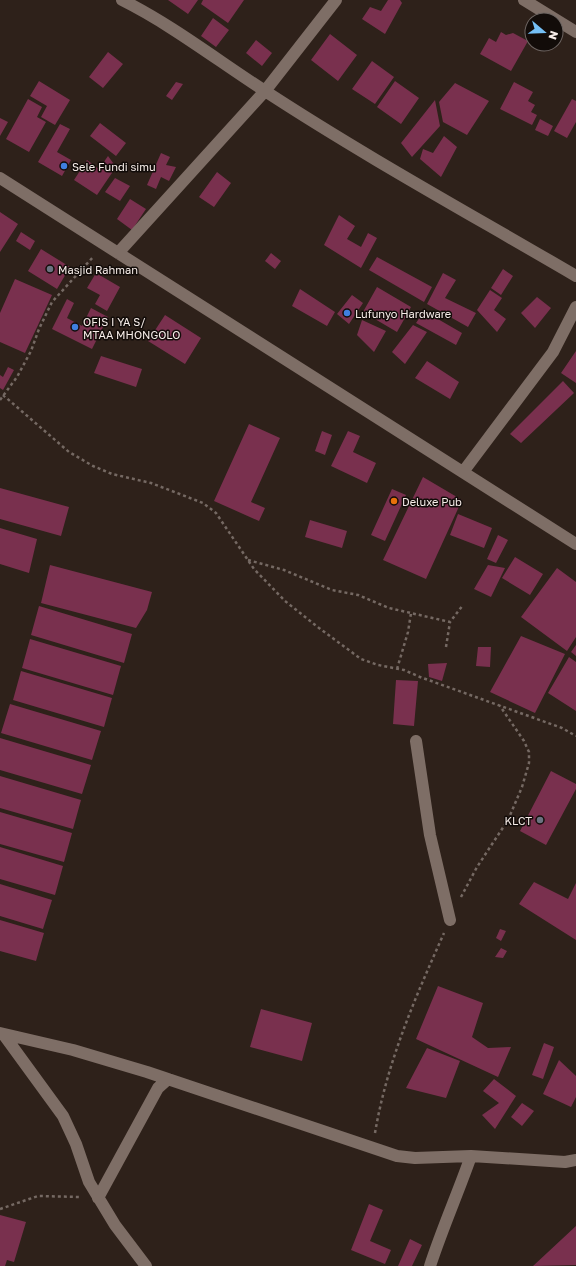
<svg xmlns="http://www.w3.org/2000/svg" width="576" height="1266" font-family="'Golos Text',sans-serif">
  <rect width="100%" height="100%" fill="#2e211a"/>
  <path fill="#79304e" d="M168 0H198L188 14Z
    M203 0H244L228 23 201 4Z
    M388 0H400L402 3 385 34 362 19 370 7 381 11Z
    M213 18 229 30 216 47 201 36Z
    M501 32 506 35 513 33 528 41 511 71 480 54 489 38 496 42Z
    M330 34 357 55 338 81 311 60Z
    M256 40 272 53 262 66 246 53Z
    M108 52 123 64 103 88 89 77Z
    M372 61 394 77 375 104 352 89Z
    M39 81 70 100 55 125 41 117 47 106 30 96Z
    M395 81 419 98 401 124 377 107Z
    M176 82 183 84 172 100 166 96Z
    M514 82 533 92 528 101 535 105 531 112 537 115 532 125 500 109Z
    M455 83 489 101 467 135 443 122 439 102Z
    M28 99 42 107 37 117 46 122 29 152 6 139Z
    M572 99 576 101V122L567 138 554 131Z
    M435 100 440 126 412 157 401 143Z
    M0 118 8 122 0 136Z
    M540 119 553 126 548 136 535 130Z
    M100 123 126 143 116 156 90 136Z
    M60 124 70 129 57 152 71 160 62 176 38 162Z
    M444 136 457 147 441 177 420 159 423 149 433 153Z
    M161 153 170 157 166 165 176 167 169 181 161 177 156 189 147 185Z
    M108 156 116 167 97 195 74 180 87 160 99 169Z
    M217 172 231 183 214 207 199 197Z
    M115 178 130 186 120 201 105 192Z
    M130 199 146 209 132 230 117 219Z
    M0 212 18 224 0 252Z
    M339 215 355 226 347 239 361 247 368 233 377 238 361 268 324 245Z
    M21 232 35 241 30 250 16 241Z
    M41 249 70 267 57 289 28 271Z
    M271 253 281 261 275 269 265 261Z
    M377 257 432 287 424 302 369 270Z
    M503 269 513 276 501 295 491 288Z
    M96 273 120 287 107 311 95 304 100 295 87 288Z
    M443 273 456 280 445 298 476 313 468 327 427 304Z
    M15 279 52 295 25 353 0 342V313Z
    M377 287 411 307 397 332 363 312Z
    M300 289 335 312 327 326 292 306Z
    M490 290 502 298 494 310 506 319 497 332 477 310Z
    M352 295 363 303 349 324 337 314Z
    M537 297 551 308 535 328 521 313Z
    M67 299 74 303 67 318 82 326 91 308 108 317 92 349 52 329Z
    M424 311 462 333 456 345 416 323Z
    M165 315 201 338 185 364 148 341Z
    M362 320 386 331 374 352 357 335Z
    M413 325 427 332 405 364 392 352Z
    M576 351V383L561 373Z
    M101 356 142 369 136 387 94 373Z
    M427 361 459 382 450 399 415 378Z
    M8 367 14 370 3 390 0 388V375L3 377Z
    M563 381 574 393 521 443 510 434Z
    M249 424 280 438 251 502 265 508 259 521 214 501Z
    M322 431 332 435 325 455 315 451Z
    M348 431 360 436 353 452 376 463 367 483 331 466Z
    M423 477 462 500 426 579 383 560Z
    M0 488 69 507 61 536 0 519Z
    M392 489 406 495 385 541 371 535Z
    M458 514 492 528 484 548 450 535Z
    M310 520 347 531 342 548 305 537Z
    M0 528 37 539 29 573 0 564Z
    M498 535 508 540 496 563 487 559Z
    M515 557 543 574 530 595 502 578Z
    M50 565 152 592 147 610 136 628 41 603Z
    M488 565 505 568 491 597 474 589Z
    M557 568 576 582V637L567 651 521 617Z
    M39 606 132 634 124 663 31 635Z
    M521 636 565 654 535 713 490 692Z
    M30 639 121 666 113 695 22 668Z
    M576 645V656L571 652Z
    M478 647H491L490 667 476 666Z
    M569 657 576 662V711L548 693Z
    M447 663 442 681 429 677 428 664Z
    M21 671 112 698 104 727 13 700Z
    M396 680 418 681 414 726 393 724Z
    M10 704 101 731 92 760 1 733Z
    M0 738 91 765 82 794 0 770Z
    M551 771 576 784V789L546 845 520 831Z
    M0 776 81 800 73 829 0 808Z
    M0 812 72 833 64 862 0 844Z
    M0 847 63 866 55 895 0 879Z
    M534 882 568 899 576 883V940L519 904Z
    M0 884 52 900 43 929 0 916Z
    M0 920 44 933 36 961 0 951Z
    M500 929 506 931 501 941 496 938Z
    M501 948 507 951 503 958 495 957Z
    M438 986 483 1003 472 1037 488 1048 511 1047 498 1077 416 1039Z
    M261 1009 312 1023 302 1061 250 1047Z
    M544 1043 554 1047 543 1079 532 1075Z
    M427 1048 460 1061 446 1098 406 1088Z
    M559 1060 576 1076V1097L571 1107 543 1094Z
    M494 1079 516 1096 495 1129 482 1115 499 1103 483 1091Z
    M522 1103 534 1111 522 1126 511 1117Z
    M369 1204 383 1210 370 1241 391 1250 385 1264 351 1250Z
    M0 1215 26 1222 14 1262 7 1260 5 1266H0Z
    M576 1226V1265L533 1266Z
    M410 1239 422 1245 412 1266H398Z"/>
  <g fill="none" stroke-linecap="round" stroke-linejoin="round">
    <path stroke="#756963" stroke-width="2.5" stroke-dasharray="3 3" stroke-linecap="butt" d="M3 395 69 452 93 466 112 474 151 483 203 503 216 513 254 569 285 601 319 628 361 659 378 665 404 670 420 677 562 728 576 736
      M0 400 17 377 31 351 39 329 52 302 94 256
      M248 560 284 570 332 590 358 595 389 608 450 622 463 605
      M446 647 450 622
      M397 669 408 632 411 613
      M461 897 477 867 508 820 522 787 529 763V752L524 741 500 706
      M375 1133C387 1062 415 998 444 933
      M0 1209 38 1196 80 1197"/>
    <path stroke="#7e6e66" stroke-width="12" d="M122 0C172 25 217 60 265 91 366 157 472 215 576 276
      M524 0 576 32
      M0 178 576 544
      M118 253 265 91 336 0
      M463 472 553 352 576 307
      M416 741 430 835 450 920
      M0 1033 73 1050 147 1072 397 1156 415 1158 471 1156 565 1162 576 1160
      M4 1035 63 1116 76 1144 89 1182 115 1225 146 1266
      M98 1198 158 1088 168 1079
      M430 1266C442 1229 458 1193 471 1156"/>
  </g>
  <g fill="#3f7fe0" stroke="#120c09" stroke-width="1.5">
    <circle cx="64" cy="166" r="4"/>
    <circle cx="347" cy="313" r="4"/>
    <circle cx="75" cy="327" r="4"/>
  </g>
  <g fill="#6b7280" stroke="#120c09" stroke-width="1.5">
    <circle cx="50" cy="269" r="4"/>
    <circle cx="540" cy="820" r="4"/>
  </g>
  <circle fill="#e8710a" stroke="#120c09" stroke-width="1.5" cx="394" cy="501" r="4"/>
  <g text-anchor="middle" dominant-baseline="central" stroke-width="3" stroke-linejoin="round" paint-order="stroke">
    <g font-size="11" fill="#f7ede9" stroke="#120c09" text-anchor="start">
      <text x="72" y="166">Sele Fundi simu</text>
      <text x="58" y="269">Masjid Rahman</text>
      <text x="355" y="313">Lufunyo Hardware</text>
      <text x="83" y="321">OFIS I YA S/<tspan x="83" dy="13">MTAA MHONGOLO</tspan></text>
      <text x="402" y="501">Deluxe Pub</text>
      <text x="532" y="820" text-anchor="end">KLCT</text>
    </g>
  </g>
  <g transform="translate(544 32) rotate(109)"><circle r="19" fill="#120c09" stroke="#6e6663"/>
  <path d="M0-3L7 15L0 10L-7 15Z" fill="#75c0f6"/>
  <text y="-6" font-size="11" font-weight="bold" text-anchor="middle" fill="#f7ede9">N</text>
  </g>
</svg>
